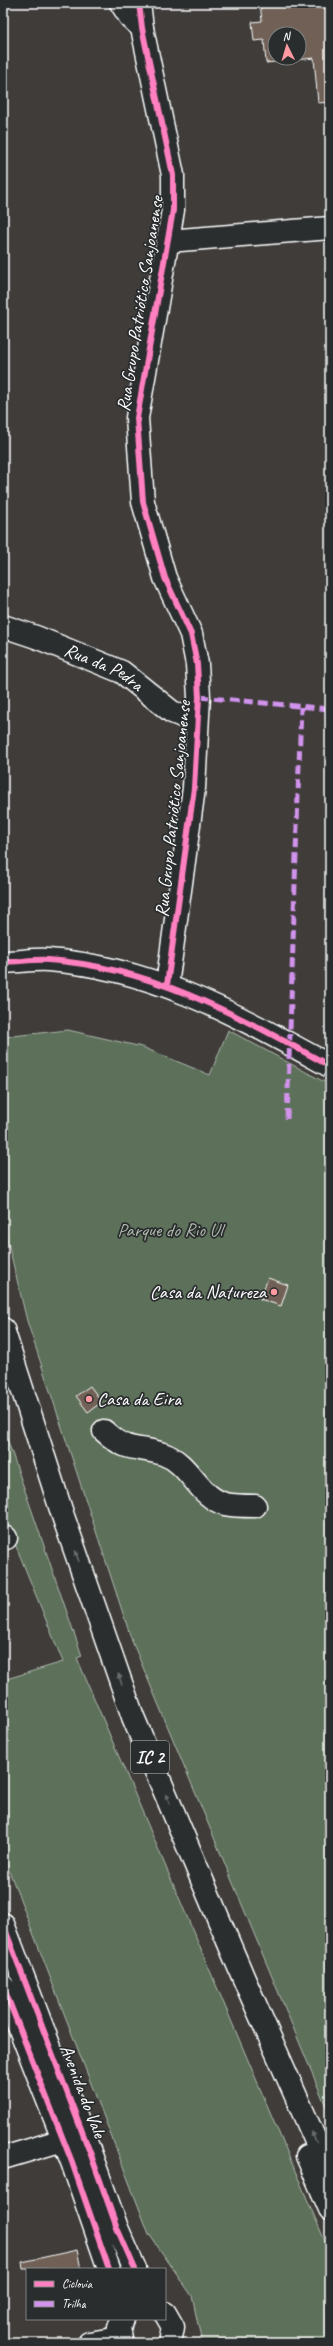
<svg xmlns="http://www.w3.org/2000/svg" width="333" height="2346" font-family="Caveat,sans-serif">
  <rect width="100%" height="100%" fill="#3f3c3a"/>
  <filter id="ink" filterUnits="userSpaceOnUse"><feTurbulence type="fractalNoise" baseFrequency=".025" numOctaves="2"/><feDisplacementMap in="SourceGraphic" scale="8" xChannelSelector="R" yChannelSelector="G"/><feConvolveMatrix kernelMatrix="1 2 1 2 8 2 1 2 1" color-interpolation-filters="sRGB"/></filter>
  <g filter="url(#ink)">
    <path fill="#5d705a" stroke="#aeb8ac" d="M68 1030 142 1047 210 1075 228 1030 330 1085V2116L132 1641 27 1321 3 1222V1037Z
      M3 1427 82 1656 77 1658 330 2253V2343H202L192 2296 149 2234 3 1855V1680L63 1662 3 1514Z"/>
    <path fill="#6f6055" stroke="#fff" fill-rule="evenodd" d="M260 3H330V102L318 103 314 58 266 63 264 40 254 41 252 22 262 21ZM275 34H299V58H275Z
      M268 1278 288 1285 281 1306 260 1299Z
      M90 1386 102 1402 88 1412 76 1396Z
      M77 2250 81 2269H23L22 2262Z"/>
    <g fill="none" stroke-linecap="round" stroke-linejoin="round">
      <g stroke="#fff" stroke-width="25">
        <g id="minor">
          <path d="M121 3 130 17 142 28"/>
          <path d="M139 3 142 28 173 175V210L137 418 143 502 165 578 191 634 197 664 199 697 194 788 167 985"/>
          <path d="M168 241 330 228"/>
          <path id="s1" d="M3 626 36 637 122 672 172 712 197 722"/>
          <path d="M3 962C18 962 34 959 48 960 153 967 240 1017 330 1066"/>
          <path d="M104 1431C129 1454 136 1445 163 1454 190 1463 198 1497 225 1504 234 1506 246 1506 255 1506"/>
          <path d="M3 1539 6 1538"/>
          <path d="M3 2158 63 2140"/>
          <path d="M89 2343 119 2338"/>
        </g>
      </g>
      <g stroke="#fff" stroke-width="25">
        <path id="major" d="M3 1924 91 2155 117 2228 135 2269
          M3 1986 72 2162 109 2269
          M165 2313 173 2327 170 2343
          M122 2343 119 2328 122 2319"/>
      </g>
      <g stroke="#fff" stroke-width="25">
        <path id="highway" d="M3 1329 63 1516 133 1717 244 1979 330 2173
          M307 2156 330 2209"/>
      </g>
      <use href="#minor" stroke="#2a2d2e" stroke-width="22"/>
      <use href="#major" stroke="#2a2d2e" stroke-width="22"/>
      <use href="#highway" stroke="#2a2d2e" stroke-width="22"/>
      <path stroke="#d193ec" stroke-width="5" stroke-dasharray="10 5" stroke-linecap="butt" d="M199 697 330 709
        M287 1119 301 707"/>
      <g stroke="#2a2d2e" stroke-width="8">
        <path id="cycleway" d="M139 3 142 28 173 175V210L137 418 143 502 165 578 191 634 197 664 199 697 194 788 167 985
          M3 962C18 962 34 959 48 960 153 967 240 1017 330 1066
          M3 1924 91 2155 117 2228 135 2269
          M3 1986 72 2162 109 2269"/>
      </g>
      <use href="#cycleway" stroke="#ff80c0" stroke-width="6"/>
    </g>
    <defs><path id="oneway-solid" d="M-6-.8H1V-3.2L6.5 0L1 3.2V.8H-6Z"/></defs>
    <g fill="#6a6c6d">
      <use href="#oneway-solid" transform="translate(77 1556) rotate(-109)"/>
      <use href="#oneway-solid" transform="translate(120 1679) rotate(-109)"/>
      <use href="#oneway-solid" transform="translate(168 1799) rotate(-113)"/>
      <use href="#oneway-solid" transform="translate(314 2137) rotate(-114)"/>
    </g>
  </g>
  <g fill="#ff9aa2" stroke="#2a2d2e" stroke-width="1.5">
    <circle cx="274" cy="1292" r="4"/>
    <circle cx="89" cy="1399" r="4"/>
  </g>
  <g text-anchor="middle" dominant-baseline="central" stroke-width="3.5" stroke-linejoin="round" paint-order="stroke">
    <rect fill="#2a2d2e" stroke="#bfc0c0" stroke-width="1" x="131" y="1741" width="38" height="32" rx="3"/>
    <g font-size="18" font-weight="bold" fill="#fff">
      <text x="150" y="1757">IC 2</text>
    </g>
    <g font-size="19" fill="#fff" stroke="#2a2d2e">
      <text transform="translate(140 304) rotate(-81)">Rua Grupo Patriótico Sanjoanense</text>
      <text stroke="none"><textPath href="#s1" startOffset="109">Rua da Pedra</textPath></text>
      <text transform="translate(173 809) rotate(-84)">Rua Grupo Patriótico Sanjoanense</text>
      <text transform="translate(83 2091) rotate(69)">Avenida do Vale</text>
    </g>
    <g font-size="19" fill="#aeb8ac" stroke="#2a2d2e">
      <text x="170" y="1230">Parque do Rio Ul</text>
    </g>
    <g font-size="19" fill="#fff" stroke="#2a2d2e" text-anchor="end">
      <text x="266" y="1292">Casa da Natureza</text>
      <text x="97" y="1399" text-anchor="start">Casa da Eira</text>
    </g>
  </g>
  <rect width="333" height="2346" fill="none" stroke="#2a2d2e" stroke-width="16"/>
  <rect x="8" y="8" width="317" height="2330" fill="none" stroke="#fff" stroke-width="1.5" filter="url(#ink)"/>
  <rect x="26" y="2268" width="140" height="52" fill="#2a2d2e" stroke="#7f8182"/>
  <rect x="34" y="2281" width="20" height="6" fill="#ff80c0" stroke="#7f8182"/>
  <text x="62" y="2288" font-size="12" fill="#ffffff">Ciclovia</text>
  <rect x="34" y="2301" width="20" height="6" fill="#d193ec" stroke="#7f8182"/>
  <text x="62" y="2308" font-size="12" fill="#ffffff">Trilha</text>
  <g transform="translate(287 46) rotate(355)"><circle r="19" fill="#2a2d2e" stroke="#7f8182"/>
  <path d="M0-3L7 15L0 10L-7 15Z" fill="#ff9aa2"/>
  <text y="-6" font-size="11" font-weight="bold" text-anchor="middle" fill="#ffffff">N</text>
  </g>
</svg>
